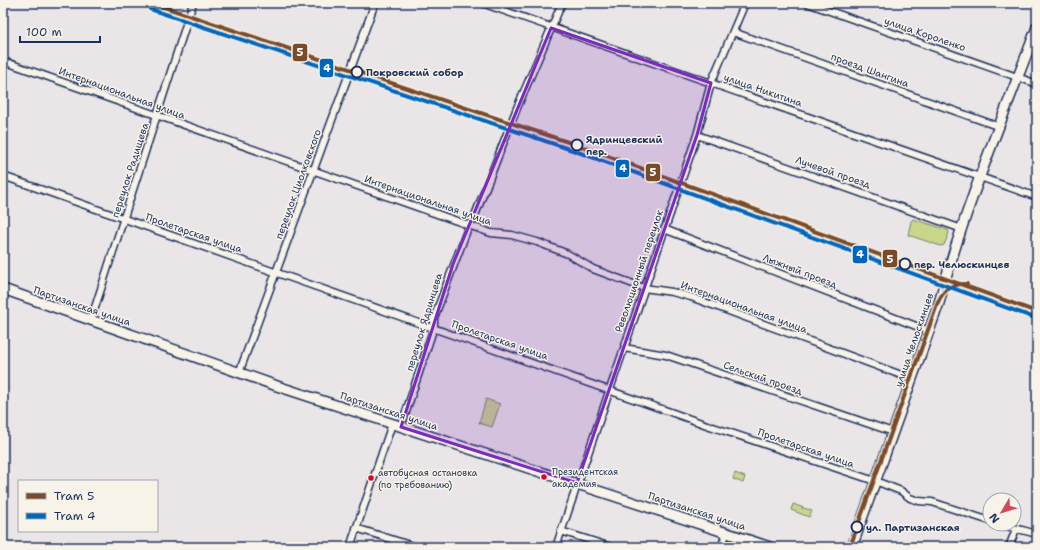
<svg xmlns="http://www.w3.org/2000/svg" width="1040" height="550" font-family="'Shantell Sans',sans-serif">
  <defs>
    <pattern id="park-crowns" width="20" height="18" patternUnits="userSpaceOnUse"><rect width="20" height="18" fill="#cad68a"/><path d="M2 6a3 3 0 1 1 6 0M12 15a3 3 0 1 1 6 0" fill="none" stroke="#adb87a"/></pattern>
  </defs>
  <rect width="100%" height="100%" fill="#eae6e7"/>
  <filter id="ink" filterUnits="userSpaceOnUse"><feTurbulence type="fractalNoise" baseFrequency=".025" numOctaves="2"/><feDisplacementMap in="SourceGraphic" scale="8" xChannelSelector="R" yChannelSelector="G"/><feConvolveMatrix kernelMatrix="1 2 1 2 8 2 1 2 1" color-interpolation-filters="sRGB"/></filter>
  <g filter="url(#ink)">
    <path fill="url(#park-crowns)" stroke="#728274" d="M735 473 745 477 743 483 733 479Z
      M793 504 812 511 809 517 791 510Z"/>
    <path fill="#cad68a" stroke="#728274" d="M913 219 948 230 949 233 944 245 941 246 908 235 911 221Z
      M486 399 500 404 492 427 479 423Z"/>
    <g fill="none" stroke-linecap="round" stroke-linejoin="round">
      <g stroke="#1b2f5e" stroke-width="9">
        <path id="street" d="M482 3 1037 197
          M807 3 1037 84
          M733 32 1000 127
          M3 61 491 233 512 235 537 242 568 254 593 269 644 288 672 292 691 297 912 379
          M697 135 962 229
          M3 176 707 425 878 482 901 491 910 498 919 501 932 502 990 521
          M664 229 929 331
          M91 320 193 3
          M624 348 666 355 893 432
          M239 373 375 3
          M401 427 434 327V318L469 225 474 218 517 108 562 3
          M999 524 1037 534
          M356 528 416 547
          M561 531 611 547
          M350 547 392 424
          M556 547 697 135 711 83 745 3
          M721 547 727 532
          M1009 547 1016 529"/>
      </g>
      <g stroke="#1b2f5e" stroke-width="12">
        <path id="secondary" d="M3 289 277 386 770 547
          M852 547 939 303C964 209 1003 118 1037 27"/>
      </g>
      <use href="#street" stroke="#f7f3e8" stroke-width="6"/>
      <use href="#secondary" stroke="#f7f3e8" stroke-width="9"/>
      <path stroke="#1b2f5e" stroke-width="1" d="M923 268C937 275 946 287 941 303"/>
      <g stroke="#f7f3e8" stroke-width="7">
        <path id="tram-1" d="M152 3 577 145 1037 312
          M850 547 938 302C944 289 952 283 967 284"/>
      </g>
      <g stroke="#f7f3e8" stroke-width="7">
        <path id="tram-2" d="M150 9 575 151 1035 318"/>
      </g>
      <use href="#tram-1" stroke="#7a4b2a" stroke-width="4"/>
      <use href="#tram-2" stroke="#0065bd" stroke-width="4"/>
    </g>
  </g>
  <path fill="#7b2cbf" fill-opacity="0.2" stroke="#7b2cbf" stroke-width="3" stroke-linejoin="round" d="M551 28 711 83 697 135 577 483 401 427 453 264Z"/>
  <g fill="#f7f3e8" stroke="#1b2f5e" stroke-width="2">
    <circle cx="357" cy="72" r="5.5"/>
    <circle cx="577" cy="145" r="5.5"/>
    <circle cx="905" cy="264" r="5.5"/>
    <circle cx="857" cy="527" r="5.5"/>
  </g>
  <g fill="#e4002b" stroke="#f7f3e8" stroke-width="1.5">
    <circle cx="544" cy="477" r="3.5"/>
    <circle cx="371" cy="478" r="3.5"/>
  </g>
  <g text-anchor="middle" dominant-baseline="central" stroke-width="3" stroke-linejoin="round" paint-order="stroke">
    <g font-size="9" fill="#1b2f5e" stroke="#f7f3e8" text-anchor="start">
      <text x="552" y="472">Президентская<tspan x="552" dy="12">академия</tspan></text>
      <text x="378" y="473">автобусная остановка<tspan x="378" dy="12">(по требованию)</tspan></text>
    </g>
    <g font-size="10" fill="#1b2f5e" stroke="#f7f3e8">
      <text transform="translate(925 34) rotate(19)">улица Короленко</text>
      <text transform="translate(870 70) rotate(20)">проезд Шангина</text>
      <text transform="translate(763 90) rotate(19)">улица Никитина</text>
      <text transform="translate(122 93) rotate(20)">Интернациональная улица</text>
      <text transform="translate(130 170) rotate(-72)">переулок Радищева</text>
      <text transform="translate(833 172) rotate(19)">Лучевой проезд</text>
      <text transform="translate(298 184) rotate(-70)">переулок Циолковского</text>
      <text transform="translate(428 200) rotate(19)">Интернациональная улица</text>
      <text transform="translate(194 233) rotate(19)">Пролетарская улица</text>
      <text transform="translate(639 271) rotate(-71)">Революционный переулок</text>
      <text transform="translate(800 271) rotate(21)">Лыжный проезд</text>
      <text transform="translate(82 306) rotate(19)">Партизанская улица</text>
      <text transform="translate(744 307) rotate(20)">Интернациональная улица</text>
      <text transform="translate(424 322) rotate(-73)">переулок Ядринцева</text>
      <text transform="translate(500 340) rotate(19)">Пролетарская улица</text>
      <text transform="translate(914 340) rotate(-71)">улица Челюскинцев</text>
      <text transform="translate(763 378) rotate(19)">Сельский проезд</text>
      <text transform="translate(389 411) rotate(18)">Партизанская улица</text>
      <text transform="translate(806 448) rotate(19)">Пролетарская улица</text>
      <text transform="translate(697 511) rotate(18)">Партизанская улица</text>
    </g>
    <g font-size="10" font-weight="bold" fill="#1b2f5e" stroke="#f7f3e8" text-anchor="start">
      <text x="366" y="72">Покровский собор</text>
      <text x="586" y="139">Ядринцевский<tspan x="586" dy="12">пер.</tspan></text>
      <text x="914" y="264">пер. Челюскинцев</text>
      <text x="866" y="527">ул. Партизанская</text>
    </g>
  </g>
  <g stroke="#f7f3e8" stroke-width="1.5">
    <rect x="292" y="43" width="16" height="19" rx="4" fill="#7a4b2a"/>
    <rect x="319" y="58" width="15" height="20" rx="4" fill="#0065bd"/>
    <rect x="615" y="159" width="15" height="19" rx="4" fill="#0065bd"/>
    <rect x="645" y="163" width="16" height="19" rx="4" fill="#7a4b2a"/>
    <rect x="852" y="245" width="16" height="19" rx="4" fill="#0065bd"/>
    <rect x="882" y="249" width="16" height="19" rx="4" fill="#7a4b2a"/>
  </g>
  <g font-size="11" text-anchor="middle" font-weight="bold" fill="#fff">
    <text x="300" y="56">5</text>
    <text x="327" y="72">4</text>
    <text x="623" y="172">4</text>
    <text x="653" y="176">5</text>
    <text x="860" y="258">4</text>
    <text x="890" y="263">5</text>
  </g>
  <rect width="1040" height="550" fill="none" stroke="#f7f3e8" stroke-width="16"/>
  <rect x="8" y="8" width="1024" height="534" fill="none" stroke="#1b2f5e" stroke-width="1.5" filter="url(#ink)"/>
  <rect x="18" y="480" width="140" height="52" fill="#f7f3e8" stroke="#9fa5b1"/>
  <rect x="26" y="493" width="20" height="6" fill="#7a4b2a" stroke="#9fa5b1"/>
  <text x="54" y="500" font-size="12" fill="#1b2f5e">Tram 5</text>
  <rect x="26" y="513" width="20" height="6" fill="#0065bd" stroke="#9fa5b1"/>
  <text x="54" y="520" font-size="12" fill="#1b2f5e">Tram 4</text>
  <g transform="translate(1002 512) rotate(232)"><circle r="19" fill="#f7f3e8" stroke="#9fa5b1"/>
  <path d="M0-3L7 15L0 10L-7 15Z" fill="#d1495b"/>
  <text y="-6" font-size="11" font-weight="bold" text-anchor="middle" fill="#1b2f5e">N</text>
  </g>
  <path d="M20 36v6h80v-6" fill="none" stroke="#1b2f5e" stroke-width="2"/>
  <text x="26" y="36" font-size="12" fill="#1b2f5e" stroke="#f7f3e8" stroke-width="3" paint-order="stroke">100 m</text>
</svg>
